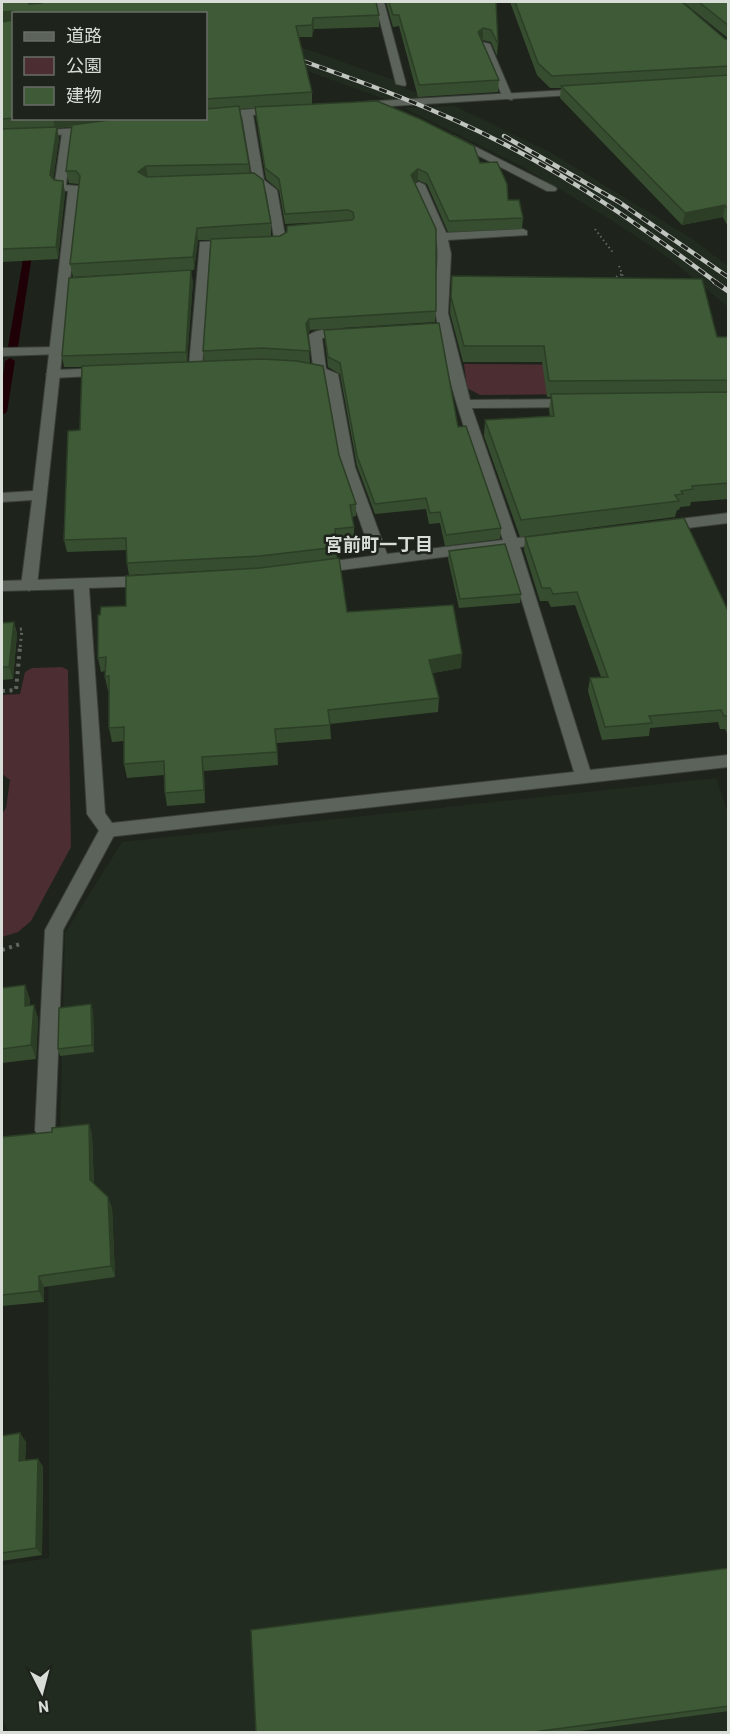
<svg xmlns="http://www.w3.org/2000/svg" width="730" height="1734" font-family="Barlow,'Noto Sans JP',sans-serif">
  <rect width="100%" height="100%" fill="#1e231c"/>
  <path fill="#222b1f" d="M206 14 394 80 395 84 429 98 387 100 206 34Z
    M455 106 550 152 691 238 728 266V307L670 259 611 220 521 166 404 108Z
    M716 778 728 813V1732H9L2 1719V1565L49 1558 48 1141 60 1136 65 933 122 842Z"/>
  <path fill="#4b2d32" d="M464 364 610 365 616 394 480 395 467 388Z
    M62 667 68 670 71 847 31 921 18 932 2 937V814L6 808 10 780 2 774V695L20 694 25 672 32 668Z"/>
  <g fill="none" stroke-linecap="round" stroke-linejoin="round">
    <path fill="#200007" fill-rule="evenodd" d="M30 239 34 242 18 347 13 350 8 347 26 242Z
      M10 358 15 361 7 412 2 415V384L5 361Z"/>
    <g stroke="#3a3f38" stroke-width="2">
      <path id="service" d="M482 42 490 44 513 98 512 100 503 98 480 44Z
        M67 130 72 133 66 185 78 186 80 188 37 586 29 591 21 586 32 500 2 502V493L33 491 68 191 56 190 54 188 62 133Z
        M454 136 555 187 557 189 555 191H547L450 141 449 139Z
        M419 182 425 185 448 237 446 239H438L436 237 413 185Z
        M108 823 114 825 117 830 63 930 55 1130 52 1137 45 1139 38 1137 35 1130 45 930 102 825Z"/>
    </g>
    <g stroke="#3a3f38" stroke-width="2">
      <path id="minor" d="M375 2H384L406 84 405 86 396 84Z
        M584 89 589 92 588 94 360 108 355 105 360 102Z
        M278 107 283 110 282 112 253 115 264 180 277 190 286 241 280 245 210 248 202 369 195 373 172 372 170 369 172 366 189 365 200 242 274 238 266 191 253 181 242 116 206 119 203 118H206V113Z
        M94 127 99 130 98 132 2 139V133Z
        M523 229 527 231V235L448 240 451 254 448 313 470 400 574 399 581 403 574 407 472 408 517 538 549 534 556 539 549 544 520 547 590 770 728 755V767L108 837 102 835 87 814 74 589 2 591V581L150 576 158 581 150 586 89 588 105 813 112 823 574 772 506 549 318 573 310 568 318 563 372 556 341 467 325 377 296 371 294 368 301 364 313 366 309 335C317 328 345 326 353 333L347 337 322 338 326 369 338 374 355 467 387 554 503 540C478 467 448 392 436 315 432 289 441 263 436 237L442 233Z
        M92 277 96 278V284L64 287 58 283 64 279Z
        M56 347 61 348 62 351 61 354 2 356V348Z
        M107 368 112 369 114 372 112 375 53 378 46 374 53 370Z
        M728 513V523L663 531 656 526 663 521Z"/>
    </g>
    <path stroke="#60655e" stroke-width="2" stroke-dasharray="1.5 3" stroke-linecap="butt" d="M595 229 614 254
      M619 266 625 282
      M612 279 622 274"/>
    <path stroke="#60655e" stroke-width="3" stroke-dasharray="2 4" stroke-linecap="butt" d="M2 631 22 629 20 649"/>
    <path stroke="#60655e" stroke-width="4" stroke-dasharray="3 4.5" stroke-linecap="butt" d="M2 691 16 690 20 647
      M2 950 20 944"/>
    <use href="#service" fill="#5c635a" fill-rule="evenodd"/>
    <use href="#minor" fill="#5c635a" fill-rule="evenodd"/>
    <g stroke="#c1c5c0" stroke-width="4.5">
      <path id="rail-far1" d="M289 56C362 82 435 108 504 144 580 183 649 232 717 283
        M504 136 619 202 728 277"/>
    </g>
    <g stroke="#c1c5c0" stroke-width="5">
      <path id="rail" d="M715 282 728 291"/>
    </g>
    <use href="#rail-far1" stroke="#1e231c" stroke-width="3" stroke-dasharray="8" stroke-linecap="butt"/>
    <use href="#rail" stroke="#1e231c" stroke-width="4" stroke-dasharray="10" stroke-linecap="butt"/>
  </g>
  <path fill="#364d2f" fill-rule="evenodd" d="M2 2 29 4 38 3 37 2H376L379 15V27L314 29 312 37H299L312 92V104L480 163 508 200 523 218 522 229 448 232 427 184 418 180 415 183 436 311 435 322 310 330 308 334 310 363 298 362 339 455 356 504V516L352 517 354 527V539L336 541 337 559 347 612 461 668 432 673 439 698 438 712 330 724 331 739 277 743 278 765 204 771 205 803 167 806 165 793 164 775 127 778 124 764V741L112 742 109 728V691H108L105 677V671L101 672 98 658 100 615 126 606 261 568 129 575 127 563V550L67 552 64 540 80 430 82 367H64L62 356 193 281 187 362H204L203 351 211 240H198L194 270 73 277 70 264 79 185 78 184 69 183 66 171 72 127 57 128 59 139 53 179 63 181 65 193 58 259 2 262ZM206 14V118H14ZM255 108 256 117 266 179 279 190 285 224 347 221 280 236 228 239 271 236V223L250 173 249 164 240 109ZM263 359 295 361 240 360Z
    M386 2H496L498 44 497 56 491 42 482 40 499 80 498 92 418 97 399 26 393 27Z
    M510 2H682L725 39 729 40V229L723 217 682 225 560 98 561 88H550L537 75Z
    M683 2H729V39Z
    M452 276 717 337H729V499L691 502 690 506 680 507 679 510H677L675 517 520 537 484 436 485 420 550 416 549 410 551 397H547L542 362H463L450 313Z
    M324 330 458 427 501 528 500 539 445 546 440 523 429 524 426 509 375 514 357 466 340 374 328 367 325 340Z
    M525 537 729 613V737L725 729H720L718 722 650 728 649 736 602 740 588 691 590 678 601 677 575 605 551 607 548 601H540L524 550Z
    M449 551 521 594 520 603 459 608 448 559Z
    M14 622 17 634 13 679 2 680V623Z
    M25 985 30 1000V1005H34L38 1019 36 1059 2 1063V988Z
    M93 1011 94 1052 60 1056 58 1049Z
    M89 1124 92 1136 94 1183 112 1208 115 1277 44 1287V1302L2 1306V1137L52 1132Z
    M20 1433 26 1442 25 1460 38 1459 43 1467 42 1555 2 1561V1436Z
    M729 1568V1711L572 1732H256Z"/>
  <path fill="#2c3f26" d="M13 11 14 23 2 24V12Z
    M313 18 314 29 312 37V25Z
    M483 28V40L478 44V32Z
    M53 118H135L57 128 59 139 52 188 50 175 55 129Z
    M146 166 148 179 138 172Z
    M418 169V180L411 186V175Z
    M63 181 65 193 58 259 56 247Z
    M725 205 723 217 682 225 685 213Z
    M197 228 198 240 194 270 193 257Z
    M191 270 193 281 187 363 186 352Z
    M309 319 310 330 307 335 306 324Z
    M14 622 17 634 13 679 9 667Z
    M462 654 461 668 428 674 429 660Z
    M202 757 204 771 205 803 204 790Z
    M25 985 30 1000V1020L25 1006Z
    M91 1004 93 1011 94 1052 92 1045Z
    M34 1005 38 1019 36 1059 31 1045Z
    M89 1124 92 1136 94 1191 90 1180Z
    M108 1197 112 1208 115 1277 111 1266Z
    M39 1276 44 1287V1302L39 1291Z
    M20 1433 26 1442 25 1469 19 1461Z
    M38 1459 43 1467 42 1555 36 1548Z"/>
  <path fill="#3f5a37" stroke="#2c3f26" stroke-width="1.5" d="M2 2H28L29 4 42 3V2H376L379 15 313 18 312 25 296 26 312 92 206 99V14H14V15L13 11 2 12Z
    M389 2H496L498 44 491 30 483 28 478 32 499 80 419 85 399 15H393Z
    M515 2H682L725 39 729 40V66L552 76 538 63Z
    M699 2H729V26Z
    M14 20V118H15L2 119V22Z
    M729 75V211L725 205 685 213 561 86Z
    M377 101 420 119 474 146 480 163 497 162 507 184 508 200H519L523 218 449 221 427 173 418 169 411 175 436 229V311L309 319 306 324 310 351 262 348 203 351 211 239 280 236 287 232V226L352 220 354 218 353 212 348 210 285 214 279 179 265 168 255 107Z
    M239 106 249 164 146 166 138 172 147 177 254 173 263 180 271 223 197 228 193 257 70 264 80 176 76 171H66L72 125 125 118H206V109Z
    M57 127 50 175 54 180 63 181 56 247 2 249V129Z
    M191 270 186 352 62 356 69 278Z
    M452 276 702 279 717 337H729V380L549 381 544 346H464L451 297Z
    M439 323 458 427 466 426 501 528 446 535 440 512 430 513 426 498 375 504 357 456 340 363 328 357 324 330Z
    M262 359 297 361 323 366 339 455 356 504 350 505 354 527 335 529 337 547 260 556 127 563 126 538 64 540 68 431 80 430 82 366Z
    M729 392V483L692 486 693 489 681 491 683 494 675 495 679 501 521 520 485 420 554 416 551 394Z
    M684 518 729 613V716H724L721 710 649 716 652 723 605 727 590 678 608 677 577 592 553 594 550 588H542L525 537Z
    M505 544 521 594 460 599 449 551Z
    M339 558 347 612 453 605 462 654 429 660 439 698 328 710 330 725 275 729 277 752 202 757 204 790 165 793 164 761 124 764V727L109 728V676L105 677 106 657 98 658V615H100L101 607 126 606V576L260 568Z
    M14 622 9 667H2V623Z
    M25 985V1006L34 1005 31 1045 2 1049V988Z
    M91 1004 92 1045 58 1049 59 1008Z
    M89 1124 90 1180 108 1197 111 1266 39 1276V1291L2 1295V1137L52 1132V1128Z
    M20 1433 19 1461 38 1459 36 1548 2 1553V1436Z
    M729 1568V1706L533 1732H256L251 1630Z"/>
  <g text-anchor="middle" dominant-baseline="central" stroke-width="5" stroke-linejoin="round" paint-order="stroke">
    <g font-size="18" font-weight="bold" fill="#d9ddd8" stroke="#1e231c">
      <text x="379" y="544">宮前町一丁目</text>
    </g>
  </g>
  <rect width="730" height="1734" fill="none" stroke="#d9ddd8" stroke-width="6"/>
  <rect x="12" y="12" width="195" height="108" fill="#1e231c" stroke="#696d67" stroke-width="1.5"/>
  <rect x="24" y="32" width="30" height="9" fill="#5c635a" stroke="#696d67" stroke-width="1.5"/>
  <text x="66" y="42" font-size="18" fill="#d9ddd8">道路</text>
  <rect x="24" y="57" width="30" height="18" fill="#4b2d32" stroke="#696d67" stroke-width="1.5"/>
  <text x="66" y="72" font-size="18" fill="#d9ddd8">公園</text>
  <rect x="24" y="87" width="30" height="18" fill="#3f5a37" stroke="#696d67" stroke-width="1.5"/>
  <text x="66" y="102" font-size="18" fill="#d9ddd8">建物</text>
  <g transform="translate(42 1692) rotate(174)" stroke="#1e231c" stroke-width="4.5" paint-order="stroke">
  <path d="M0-4.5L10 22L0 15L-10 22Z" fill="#d9ddd8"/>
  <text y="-9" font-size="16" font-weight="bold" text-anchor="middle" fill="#d9ddd8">N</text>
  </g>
</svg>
